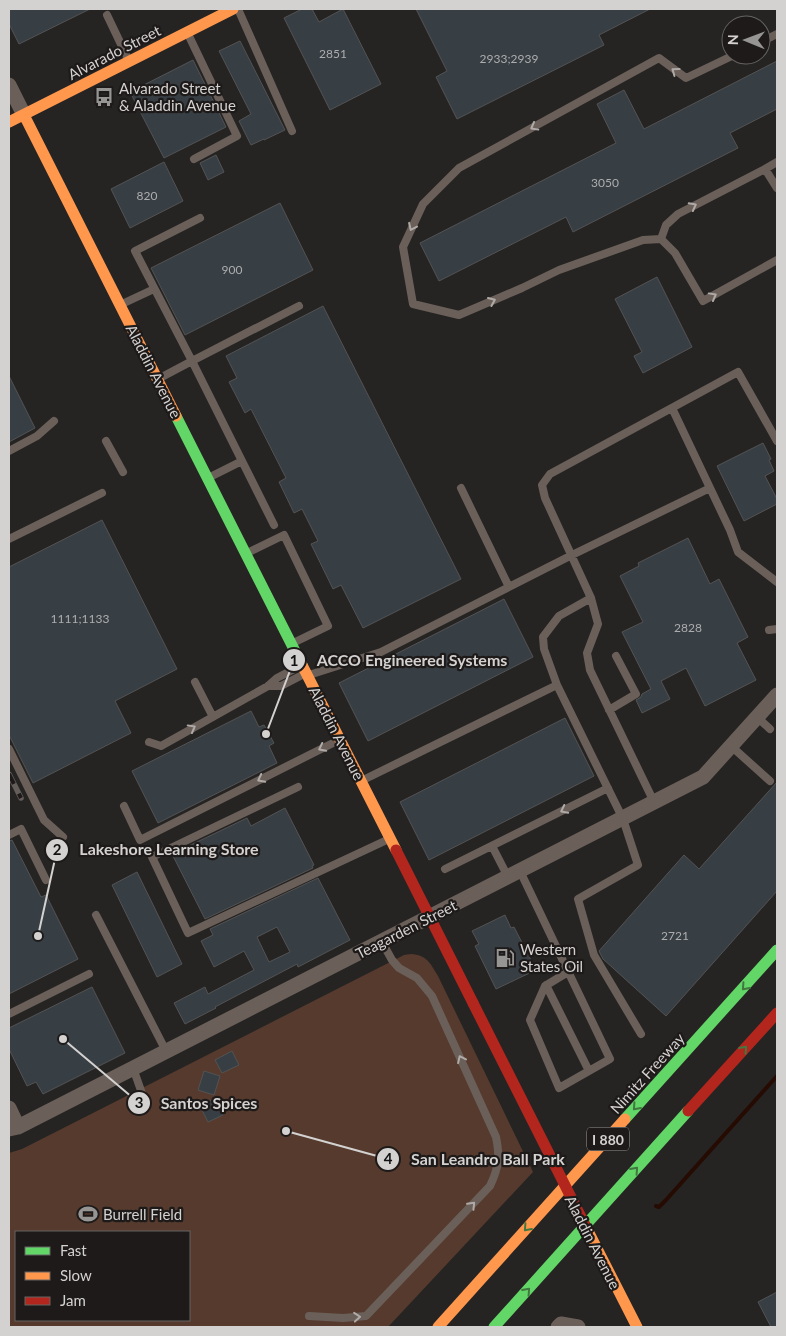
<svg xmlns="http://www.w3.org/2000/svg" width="786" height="1336" font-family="Lato,sans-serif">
  <rect width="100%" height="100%" fill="#252423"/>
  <path fill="#553a2d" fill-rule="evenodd" d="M411 954C427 955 430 963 438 976L533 1172 388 1327H9V1153L22 1149 404 955ZM16 1232H189V1320H16Z"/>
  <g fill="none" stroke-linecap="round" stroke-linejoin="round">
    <path stroke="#260b03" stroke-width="4" d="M656 1206 659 1207 666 1200 777 1076"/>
  </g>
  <path fill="#373e44" stroke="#535353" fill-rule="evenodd" d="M9 9H90L19 44 9 24Z
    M302 9H312L319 22 343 9 381 84 330 110 284 18Z
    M416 9H650L599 35 604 45 457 119 436 77 447 71Z
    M240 41 285 130 264 140V139L251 145 239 121 251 114 219 51Z
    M193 60 226 127 164 158 130 92Z
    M777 61V109L730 133 738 148 573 232 566 217 439 281 420 243 616 143 597 104 624 90 644 129Z
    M216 155 224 172 208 180 200 163Z
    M164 162 183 201 130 228 111 189Z
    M280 203 313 270 185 335 151 268Z
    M657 277 692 347 643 373 634 356 642 352 615 299Z
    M323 306 461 579 363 628 341 585 333 589 311 544 318 541 302 509 294 513 279 482 286 478 251 409 245 413 229 382 237 378 226 356Z
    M9 376 35 428 9 442Z
    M763 443 771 459 769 460 774 471 765 476 777 499V504L744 521 717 466Z
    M102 520 177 669 115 701 131 733 33 783 9 735V567Z
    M688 538 710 584 719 579 748 637 737 643 756 680 705 706 686 668 661 681 670 699 642 713 636 700 641 697 642 694 651 689 622 632 643 622 620 576 639 566 638 563Z
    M504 599 533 657 368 741 339 683Z
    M251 711 259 727 264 725 274 743 269 746 277 763 158 823 132 771Z
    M565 718 594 776 429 860 400 802Z
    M777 782V891L666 1016 603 959 599 951 684 855 699 869Z
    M285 808 314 865 312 866 313 868 205 919 172 854 247 818 251 826Z
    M12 840 41 897 46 895 78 959 9 994V841Z
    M137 872 182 964 157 977 112 885Z
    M318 878 350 940 298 967 297 964 215 1007 216 1008 185 1024 174 1003 205 987 208 994 254 970 244 951 214 967 201 941 213 935 210 929ZM277 927 290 952 269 962 257 937Z
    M505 915 511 928 514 927 536 970 496 989 475 946 479 944 472 931Z
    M92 987 125 1053 43 1094 36 1082 27 1086 9 1049V1028Z
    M232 1051 239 1065 222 1073 215 1060Z
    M204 1071 220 1076 214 1095 198 1090Z
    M215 1098 223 1115 208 1122 200 1106Z
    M777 1292V1327H771L758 1302Z"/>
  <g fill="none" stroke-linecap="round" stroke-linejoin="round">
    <path stroke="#6b6059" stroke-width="8" d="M238 9 292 131
      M107 15 129 61
      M188 34 237 136 194 159
      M761 42 777 34
      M734 55 686 78 659 58 459 168 423 204 403 247 413 304 459 315 522 288 559 270 643 240 661 239 675 253 703 301 777 260
      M777 162 765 169 777 188
      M200 218 135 251 192 361 299 306
      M661 239 666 225 678 214 765 169
      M122 304 154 289
      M158 379 192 361 242 461
      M672 408 730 530 738 552 777 582
      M106 441 123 472
      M9 451 37 436 54 421
      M208 478 242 461 274 525
      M461 488 509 587 572 555 710 488
      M9 539 102 493
      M247 553 284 535 328 626 291 644
      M591 598 559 616 543 637 544 649 557 685 623 819 638 865 578 899 594 955 641 1034
      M769 630 777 629
      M309 675 381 652 509 587
      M195 682 213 717
      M268 686H281L306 673
      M609 710 636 694 616 656
      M757 717 770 729
      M149 742 161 746 268 686 277 678 302 665
      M731 746 770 781
      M9 749 44 820 63 837
      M361 781 557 685
      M298 787 152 857 188 933 389 839
      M654 802 590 670 587 653 598 624 591 598 545 498 542 485 550 474 738 372 777 441
      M124 806 140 840 339 740
      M9 835 21 829 46 880
      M492 846 508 877
      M445 869 608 788
      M520 871 610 1059 559 1088 530 1020 545 986 568 972
      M96 915 166 1051
      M546 985 589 1071
      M9 1014 89 974
      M133 1068 144 1099
      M309 1316 343 1318 366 1316 490 1186C499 1167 500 1157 496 1137L432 996 417 978 399 968 392 960 382 942"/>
    <path stroke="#6b6059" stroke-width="15" d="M9 85 24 115
      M9 1108 18 1127
      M9 1129 18 1127 703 777 777 695
      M558 1327 561 1324 578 1327"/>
    <path stroke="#63d668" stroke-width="11" d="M176 416 302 665
      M625 1119 777 950
      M494 1327 688 1111"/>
    <path stroke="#ff974d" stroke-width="11" d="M24 115 176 416
      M9 122 233 9
      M302 665 396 850
      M438 1327 625 1119"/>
    <path stroke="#b3261e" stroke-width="11" d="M396 850 473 1003
      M688 1111 777 1013"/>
    <g stroke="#645e5a" stroke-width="5.5">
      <path id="rail" d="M9 774 21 798"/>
    </g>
    <use href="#rail" stroke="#1d1a19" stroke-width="4" stroke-dasharray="11" stroke-linecap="butt"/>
    <path stroke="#ff974d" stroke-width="11" d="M586 1227 637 1327"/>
    <path stroke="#b3261e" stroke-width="11" d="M473 1003 586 1227"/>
  </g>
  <defs><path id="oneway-chevron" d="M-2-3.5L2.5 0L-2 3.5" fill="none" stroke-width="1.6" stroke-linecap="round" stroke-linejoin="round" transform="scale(1.25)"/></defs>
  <g stroke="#afaaa7">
    <use href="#oneway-chevron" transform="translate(675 71) rotate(-144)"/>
    <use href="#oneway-chevron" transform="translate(534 127) rotate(151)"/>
    <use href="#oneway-chevron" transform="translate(693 206) rotate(-28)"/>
    <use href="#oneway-chevron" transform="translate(412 227) rotate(115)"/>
    <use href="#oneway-chevron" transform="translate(713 296) rotate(-29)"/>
    <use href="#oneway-chevron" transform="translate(492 301) rotate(-23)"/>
    <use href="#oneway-chevron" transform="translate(192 728) rotate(-29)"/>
    <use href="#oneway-chevron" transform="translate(322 748) rotate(153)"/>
    <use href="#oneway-chevron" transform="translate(261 779) rotate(153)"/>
    <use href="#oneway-chevron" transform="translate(564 810) rotate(153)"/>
    <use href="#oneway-chevron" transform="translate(461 1059) rotate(-115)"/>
    <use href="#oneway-chevron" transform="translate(472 1205) rotate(-46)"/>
    <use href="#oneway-chevron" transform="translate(357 1317) rotate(-5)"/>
  </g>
  <g stroke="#407840">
    <use href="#oneway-chevron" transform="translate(745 987) rotate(132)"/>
    <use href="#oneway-chevron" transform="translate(744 1049) rotate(-48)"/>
    <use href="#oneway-chevron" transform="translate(636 1107) rotate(132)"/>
    <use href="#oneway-chevron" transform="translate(635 1170) rotate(-48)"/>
    <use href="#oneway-chevron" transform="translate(527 1228) rotate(132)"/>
    <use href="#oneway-chevron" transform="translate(527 1291) rotate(-48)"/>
  </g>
  <defs>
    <g id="bus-bare" transform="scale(1.5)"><path d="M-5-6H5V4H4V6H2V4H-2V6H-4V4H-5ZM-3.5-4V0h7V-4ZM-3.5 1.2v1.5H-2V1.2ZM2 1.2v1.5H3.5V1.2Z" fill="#979594" stroke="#1d1a19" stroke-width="2.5" paint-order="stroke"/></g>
    <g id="fuel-bare" transform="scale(1.5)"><path d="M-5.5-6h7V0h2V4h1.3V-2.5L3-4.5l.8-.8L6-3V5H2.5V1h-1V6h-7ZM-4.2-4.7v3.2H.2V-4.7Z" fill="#979594" stroke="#1d1a19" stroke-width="2.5" paint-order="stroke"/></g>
    <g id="stadium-bare" transform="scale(1.5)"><path d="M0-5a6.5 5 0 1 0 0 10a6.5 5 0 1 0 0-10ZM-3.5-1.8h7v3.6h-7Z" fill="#979594" stroke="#1d1a19" stroke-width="2.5" paint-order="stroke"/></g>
  </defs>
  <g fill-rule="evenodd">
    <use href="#bus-bare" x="104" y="97"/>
    <use href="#fuel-bare" x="505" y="958"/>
    <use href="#stadium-bare" x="88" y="1214"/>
  </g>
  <g text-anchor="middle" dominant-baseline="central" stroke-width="4.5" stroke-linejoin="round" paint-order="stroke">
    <g font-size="12" fill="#adadae">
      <text x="333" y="53">2851</text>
      <text x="509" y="58">2933;2939</text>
      <text x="605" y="182">3050</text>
      <text x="147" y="195">820</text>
      <text x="232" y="269">900</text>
      <text x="80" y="618">1111;1133</text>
      <text x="688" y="627">2828</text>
      <text x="675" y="935">2721</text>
    </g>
    <rect fill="#1d1a19" stroke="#9d9b9a" stroke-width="1" x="587" y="1127.5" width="42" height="23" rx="4"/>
    <g font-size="14" font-weight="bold" fill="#d4d2d1">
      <text x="608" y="1139">I 880</text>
    </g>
    <g font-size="15" fill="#d4d2d1" stroke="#1d1a19">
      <text transform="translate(114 52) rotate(-27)">Alvarado Street</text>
      <text transform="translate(154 371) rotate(63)">Aladdin Avenue</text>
      <text transform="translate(337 733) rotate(63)">Aladdin Avenue</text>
      <text transform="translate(406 929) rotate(-27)">Teagarden Street</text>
      <text transform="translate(647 1073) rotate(-48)">Nimitz Freeway</text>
      <text transform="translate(593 1242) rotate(63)">Aladdin Avenue</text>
    </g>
    <g font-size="15" fill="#d4d2d1" stroke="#1d1a19" text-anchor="start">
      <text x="119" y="88">Alvarado Street<tspan x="119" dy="17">&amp; Aladdin Avenue</tspan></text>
      <text x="520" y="949">Western<tspan x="520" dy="17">States Oil</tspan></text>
      <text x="103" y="1214">Burrell Field</text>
    </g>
  </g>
  <path fill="none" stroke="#d4d2d1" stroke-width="2" d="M266 734L294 660M38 936L57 850M63 1039L139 1103M286 1131L388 1159"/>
  <g fill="#d4d2d1" stroke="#1d1a19" stroke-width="2">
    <circle cx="266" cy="734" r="5"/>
    <circle cx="38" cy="936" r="5"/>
    <circle cx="63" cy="1039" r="5"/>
    <circle cx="286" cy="1131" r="5"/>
    <circle cx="294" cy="660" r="12"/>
    <circle cx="57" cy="850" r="12"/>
    <circle cx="139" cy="1103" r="12"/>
    <circle cx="388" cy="1159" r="12"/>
  </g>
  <g font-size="15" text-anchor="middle" font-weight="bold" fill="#111">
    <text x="294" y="666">1</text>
    <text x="57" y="855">2</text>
    <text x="139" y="1108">3</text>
    <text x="388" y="1164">4</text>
  </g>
  <g font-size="16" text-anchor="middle" font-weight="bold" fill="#d4d2d1" stroke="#1d1a19" stroke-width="4.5" stroke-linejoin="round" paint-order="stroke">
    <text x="412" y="666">ACCO Engineered Systems</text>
    <text x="169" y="855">Lakeshore Learning Store</text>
    <text x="209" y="1109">Santos Spices</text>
    <text x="488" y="1165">San Leandro Ball Park</text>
  </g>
  <rect width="786" height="1336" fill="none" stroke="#d4d2d1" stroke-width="20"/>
  <rect x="15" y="1231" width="175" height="90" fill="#1d1a19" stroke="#666463"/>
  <rect x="25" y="1247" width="25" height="8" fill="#63d668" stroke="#666463"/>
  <text x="60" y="1256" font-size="15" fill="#d4d2d1">Fast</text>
  <rect x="25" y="1272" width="25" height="8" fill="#ff974d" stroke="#666463"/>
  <text x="60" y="1281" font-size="15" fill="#d4d2d1">Slow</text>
  <rect x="25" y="1297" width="25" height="8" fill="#b3261e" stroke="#666463"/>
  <text x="60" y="1306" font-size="15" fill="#d4d2d1">Jam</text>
  <g transform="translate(746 40) rotate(271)"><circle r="24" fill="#1d1a19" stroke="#666463"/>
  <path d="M0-4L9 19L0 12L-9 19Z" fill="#979594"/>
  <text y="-8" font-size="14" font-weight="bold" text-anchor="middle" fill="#d4d2d1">N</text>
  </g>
</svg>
